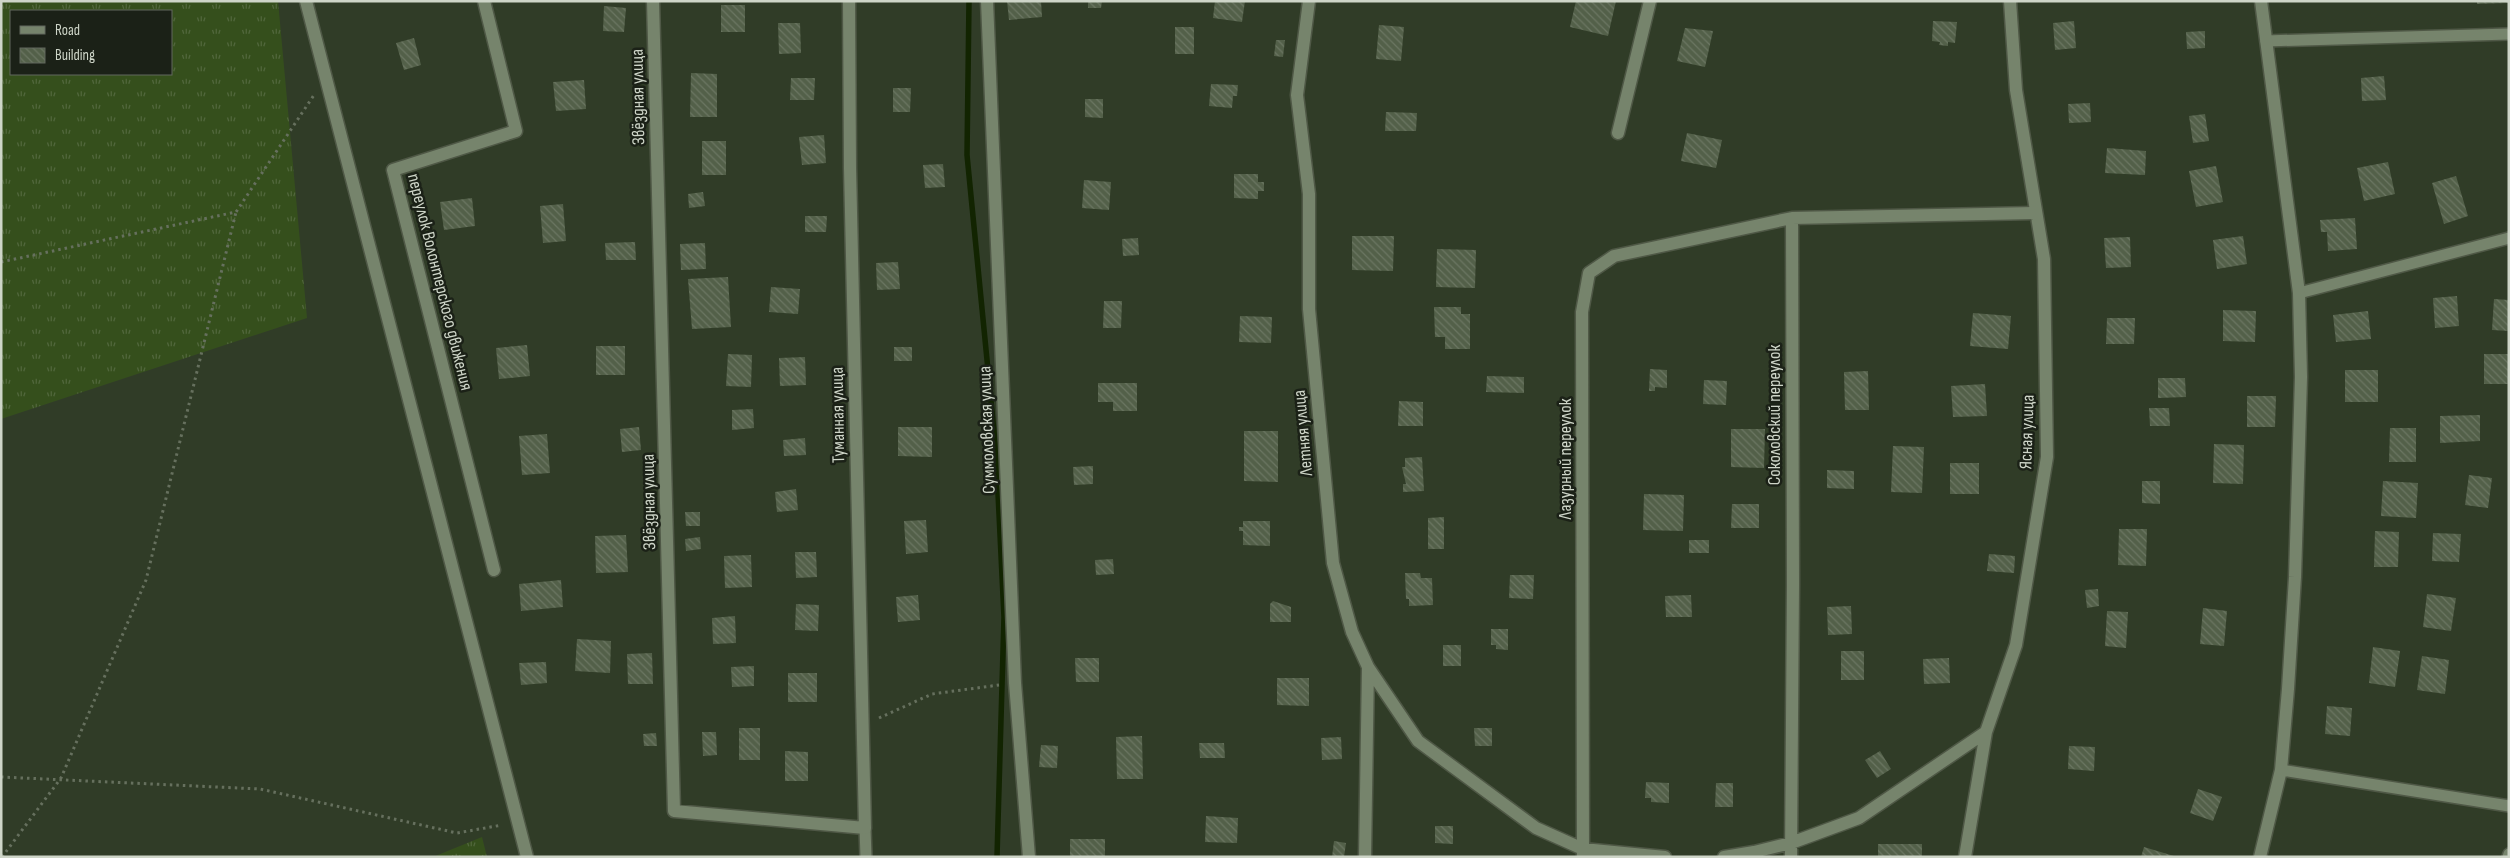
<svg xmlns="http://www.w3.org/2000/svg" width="2510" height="858" font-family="'Sofia Sans Condensed',sans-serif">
  <defs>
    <pattern id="grass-tufts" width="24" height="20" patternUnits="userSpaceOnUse" patternTransform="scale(1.25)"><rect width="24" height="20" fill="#354f1c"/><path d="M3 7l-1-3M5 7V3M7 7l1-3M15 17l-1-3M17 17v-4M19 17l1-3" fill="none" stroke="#51673c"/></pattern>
    <pattern id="building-back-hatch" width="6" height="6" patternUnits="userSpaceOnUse" patternTransform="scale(1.25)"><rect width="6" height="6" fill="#536049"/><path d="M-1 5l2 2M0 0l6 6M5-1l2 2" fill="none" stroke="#6b7662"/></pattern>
  </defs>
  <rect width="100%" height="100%" fill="#303c27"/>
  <path fill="url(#grass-tufts)" fill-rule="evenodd" d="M1 1H278L307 318 1 419ZM11 11H171V74H11Z
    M482 837 487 857H433Z"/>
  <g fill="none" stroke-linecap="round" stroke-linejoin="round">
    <path stroke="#122401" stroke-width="5.5" d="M969 1 967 155 996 452 1004 617 997 857"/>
  </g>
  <path fill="url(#building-back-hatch)" d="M1007 1H1041L1042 17 1009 20Z
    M1088 1H1102L1101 8H1088Z
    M1215 1H1245L1242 22 1213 18Z
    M1576 1H1616L1608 36 1570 27Z
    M2477 1H2509V3L2477 4Z
    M721 5H745V32H721Z
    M604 6 626 8 624 32 603 31Z
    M1933 21 1957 22 1955 43 1948 42V46L1939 45 1940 42 1932 41Z
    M2074 21 2076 48 2055 50 2053 23Z
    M778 23H800L801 53 779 54Z
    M1379 25 1404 27 1401 61 1376 59Z
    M1175 27H1194V54H1175Z
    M1685 28 1713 31 1705 67 1677 61Z
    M2205 31V48L2187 49 2186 32Z
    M414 38 421 65 404 70 396 43Z
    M1276 40H1285L1283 57 1274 56Z
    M691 73 717 74V117H690Z
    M2384 76 2386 100 2362 101 2361 78Z
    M791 78H815L814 100H790Z
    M584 80 586 109 556 111 553 82Z
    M1211 84 1238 85 1237 96H1233L1232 108 1209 106Z
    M893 88H911L910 112H893Z
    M1085 99H1103V118L1085 117Z
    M2090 103 2091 122 2069 123 2068 104Z
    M1386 112 1417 113 1416 131H1385Z
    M2205 114 2209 141 2193 143 2189 116Z
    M1687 133 1722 140 1716 168 1681 161Z
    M824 135 826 163 802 165 799 137Z
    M702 141H726V175H702Z
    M2107 148 2146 151 2145 175 2105 173Z
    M2388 162 2395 194 2364 201 2357 168Z
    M943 164 945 187 925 188 923 165Z
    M2216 166 2223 202 2196 207 2189 171Z
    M1234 174H1258V182H1264V191H1258V199L1234 198Z
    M2456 176 2468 216 2444 224 2432 183Z
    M1084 180 1111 182 1109 210 1082 208Z
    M703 192 705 206 689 208 688 194Z
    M472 198 475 226 444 230 440 202Z
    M563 204 566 241 543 243 540 206Z
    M805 216H827L826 232H805Z
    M2355 218 2357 249 2328 251 2327 232H2321L2320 220Z
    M1352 236H1394L1393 271 1352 270Z
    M2243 236 2247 264 2217 269 2213 240Z
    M2130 237 2131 267 2106 268 2104 238Z
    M1138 238 1139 255 1123 256 1122 239Z
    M635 242 636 260H606L605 243Z
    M705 243 706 269 681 270 680 244Z
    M1437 249 1476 250 1475 288 1436 287Z
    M898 262 900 289 877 290 876 263Z
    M728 277 731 327 692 329 688 279Z
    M771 287 800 289 798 314 769 312Z
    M2457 296 2459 326 2435 328 2433 298Z
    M2494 299 2509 300V331L2492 330Z
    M1104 301H1122L1121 328H1103Z
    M1434 307H1461V314H1470V349H1445V337H1435Z
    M2223 310 2256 311 2255 342 2223 341Z
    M2368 311 2371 339 2336 342 2333 315Z
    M1973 313 2011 316 2008 349 1970 346Z
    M1240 316 1272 317 1271 343 1239 342Z
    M2107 318H2135L2134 344H2106Z
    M527 345 530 376 499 379 496 348Z
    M596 346H625V375H596Z
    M894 347H912V361H894Z
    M728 354 752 355 751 387 726 386Z
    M2484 354H2509V384H2484Z
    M805 357 806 385 780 386 779 358Z
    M1650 369 1667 370V388L1655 387V391H1649Z
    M2345 370H2378V402H2345Z
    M1868 371 1869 410H1845L1844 372Z
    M1487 376 1524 377V393L1486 392Z
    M2158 378H2185L2186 397 2158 398Z
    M1704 380 1727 381 1726 405 1703 404Z
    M1098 383H1137V411H1113V402H1098Z
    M1985 384 1987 416 1953 417 1951 386Z
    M2247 396H2276L2275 427H2247Z
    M1399 401 1423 402V426H1398Z
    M2149 408H2169L2170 426H2150Z
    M753 409 754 428 732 430V410Z
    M2480 415V441L2440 443V416Z
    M639 427 641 450 622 452 620 429Z
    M898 427H932V457L898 456Z
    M2390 428H2416V462H2389Z
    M1731 429H1765L1764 468 1731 467Z
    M1244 431H1278V482L1244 481Z
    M547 434 550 473 522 475 519 436Z
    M805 438 806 455 784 456 783 440Z
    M2214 444 2244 445 2243 484 2213 483Z
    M1893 446 1924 447 1922 493 1891 492Z
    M1422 457 1424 491 1403 492V484H1406L1402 467H1405V458Z
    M1950 463H1979V494H1950Z
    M1093 466V484L1074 485 1073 467Z
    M1827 470 1854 471V489L1827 488Z
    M2469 475 2492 478 2488 508 2465 505Z
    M2142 481H2160V504L2142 503Z
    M2383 481 2418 483 2416 518 2381 516Z
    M796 489 798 510 777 512 775 492Z
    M1644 494 1684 495 1683 531 1643 530Z
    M1732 504H1759V528H1731Z
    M685 512H700V526H686Z
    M1444 517V549H1428V518Z
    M926 520 928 552 906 554 904 521Z
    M1243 521H1270V546L1243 545V531H1239V527H1243Z
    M2119 529H2147L2146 566 2118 565Z
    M2375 531 2399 532 2398 567H2374Z
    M2433 533 2461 534 2459 562 2432 561Z
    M626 535 628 572 596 573 595 536Z
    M700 537 701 549 686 551 685 539Z
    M1689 540H1709V553H1689Z
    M795 552H816L817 577 796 578Z
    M1989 554 2015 556 2014 573 1987 571Z
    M751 555 752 587 725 588 724 556Z
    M1113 559 1114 574 1096 575 1095 560Z
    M1405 573H1420L1421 578H1432L1433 605 1409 606V599H1406Z
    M1510 575H1534L1533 599 1509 598Z
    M561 580 563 607 521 611 519 584Z
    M2098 589 2099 606 2087 608 2085 590Z
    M2427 594 2456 598 2451 631 2423 627Z
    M918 595 920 620 898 622 896 597Z
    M1691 595 1692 617H1666L1665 596Z
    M1273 601 1291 607V622H1270V604Z
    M796 604 819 605 818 631 795 630Z
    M1851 606 1852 634 1828 635 1827 607Z
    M2203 608 2227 611 2224 646 2200 644Z
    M2107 611 2128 612 2126 648 2105 646Z
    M735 616 736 643 713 644 712 618Z
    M1491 629H1508V650L1496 649V645H1491Z
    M577 639 611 641 610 673 575 671Z
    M1443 645H1461V666H1443Z
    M2373 647 2400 651 2395 687 2369 683Z
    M1841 651H1864V680H1841Z
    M652 653 653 684H628L627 654Z
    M2422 656 2449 660 2445 694 2417 690Z
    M1075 658H1099V682H1076Z
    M1949 658 1950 683 1924 684 1923 659Z
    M546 662 547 683 521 685 519 663Z
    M754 666V686L732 687 731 667Z
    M788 673H817V702H788Z
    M1277 678H1309V706L1277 705Z
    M2327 706 2352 708 2350 736 2325 734Z
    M739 728H760V760H739Z
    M1474 728H1492V746H1475Z
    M702 732H716L717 755 703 756Z
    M656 733 657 746H644L643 734Z
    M1142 736 1143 779H1117L1116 737Z
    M1341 737 1342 759 1322 760 1321 738Z
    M1199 743H1224L1225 758H1200Z
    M1041 745 1058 746 1057 768 1039 767Z
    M2069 746 2095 747 2094 771 2068 769Z
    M785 751 808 752V781H785Z
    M1880 751 1891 769 1877 778 1865 760Z
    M1646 782 1669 783V803L1651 802V798H1645Z
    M1716 783H1733V807H1715Z
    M2198 789 2222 797 2213 821 2190 813Z
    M1206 816 1238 818 1237 843 1205 842Z
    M1435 826H1453V844L1435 843Z
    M1070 839H1105V857H1070Z
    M1334 841 1346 843 1344 857H1332Z
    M1878 844H1922V857H1878Z
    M2144 847 2174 856V857H2141Z"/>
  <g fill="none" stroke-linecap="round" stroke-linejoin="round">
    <g stroke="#4f5846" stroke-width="14">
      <path id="service" d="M2266 41 2509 34
        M2299 293 2509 238
        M2281 770 2509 806
        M865 828 866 857
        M2508 857 2509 854"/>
    </g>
    <g stroke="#4f5846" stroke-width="15">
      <path id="minor" d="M484 1 516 131 393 170 494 570
        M653 1 674 811 865 828 850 168 849 1
        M987 1 1015 683 1029 857
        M1309 1 1297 95 1309 194V309L1333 563 1352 632 1368 667 1365 857
        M1618 133 1650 1
        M1368 667 1418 741 1536 828 1583 849 1665 857
        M1583 857 1582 312 1589 273 1614 256 1792 218
        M1724 857 1754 852 1791 843 1859 818 1986 732
        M1791 857 1793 584 1792 218 2036 213
        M1965 857 1986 732 2016 645 2047 457 2044 259 2016 90 2010 1
        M2260 857 2281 770 2288 689 2295 577 2301 377 2299 293 2261 1"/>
    </g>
    <g stroke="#4f5846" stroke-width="15">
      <path id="secondary" d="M306 1 527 857"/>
    </g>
    <path stroke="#66705e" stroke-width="3" stroke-dasharray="2.5 4" stroke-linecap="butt" d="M1 262 236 212 314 95
      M879 718 932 694 999 685
      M1 777 260 789 457 833 502 825
      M2 857 61 778 146 580 236 212"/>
    <use href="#service" stroke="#76846c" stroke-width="11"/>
    <use href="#minor" stroke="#76846c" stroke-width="12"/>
    <use href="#secondary" stroke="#76846c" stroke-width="12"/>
  </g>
  <g text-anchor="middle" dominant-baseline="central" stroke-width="5" stroke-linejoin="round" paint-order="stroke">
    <g font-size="18" fill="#ced5c8" stroke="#1b2117">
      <text transform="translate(638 97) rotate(-91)">Звёздная улица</text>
      <text transform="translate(440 282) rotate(76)">переулок Волонтерского движения</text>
      <text transform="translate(838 415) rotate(-91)">Туманная улица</text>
      <text transform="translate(1774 415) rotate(-90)">Соколовский переулок</text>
      <text transform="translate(987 430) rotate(-92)">Суммоловская улица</text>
      <text transform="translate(2027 432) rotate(-88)">Ясная улица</text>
      <text transform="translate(1303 433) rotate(-95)">Летняя улица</text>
      <text transform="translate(1565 459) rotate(-90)">Лазурный переулок</text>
      <text transform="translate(649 502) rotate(-91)">Звёздная улица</text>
    </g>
  </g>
  <rect width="2510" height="858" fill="none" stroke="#ced5c8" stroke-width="5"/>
  <rect x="10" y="10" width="162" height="65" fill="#1b2117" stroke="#63695e"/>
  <rect x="20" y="26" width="25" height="8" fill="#76846c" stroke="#63695e"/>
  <text x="55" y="35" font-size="15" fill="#ced5c8">Road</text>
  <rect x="20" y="48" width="25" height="15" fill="url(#building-back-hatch)" stroke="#63695e"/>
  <text x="55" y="60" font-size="15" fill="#ced5c8">Building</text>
</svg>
